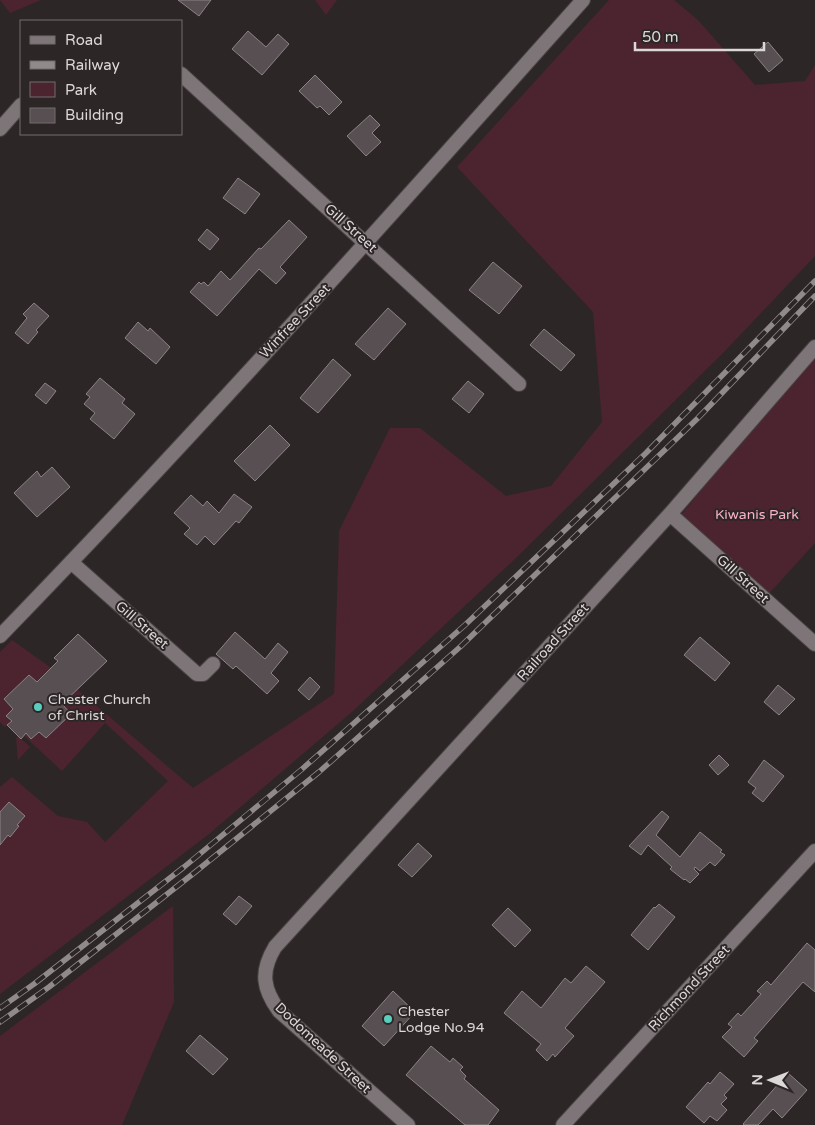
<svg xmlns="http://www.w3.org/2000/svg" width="815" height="1125" font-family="'Varela Round',sans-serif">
  <rect width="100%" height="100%" fill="#2d2627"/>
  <path fill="#4b2430" d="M0 0H41L10 13Z
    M315 0H337L326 15Z
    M609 0H674L698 20 755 85 805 81 815 65V256L725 351 517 557 353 711 209 834 0 994V787L12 777 58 816 87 822 105 842 168 781 105 723 62 771 10 723 5 727 0 722V652L12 640 57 672 193 788 334 694 339 531 390 428H420L506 496 551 486 602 422 593 312 457 167Z
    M815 349V543L765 598 677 520Z
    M18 736 30 747 18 760 16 738Z
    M173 906 174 1002 122 1125H0V1036Z"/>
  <path fill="#574f51" stroke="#8b8385" d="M178 0H211L199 16Z
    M248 31 266 47 278 34 289 44 262 75 232 49Z
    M768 42 783 60 769 72 754 54Z
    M315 75 342 102 329 115 320 106 317 108 299 91Z
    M370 115 380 125 372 133 381 142 366 156 347 136Z
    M238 178 260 194 245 214 223 198Z
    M289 220 307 237 280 267 286 273 276 284 259 269 217 316 190 292 199 282 201 284 204 282 208 286 221 271 230 280 259 248 261 249Z
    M207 229 219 239 210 250 198 240Z
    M493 262 522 286 499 314 469 290Z
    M34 303 49 316 36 330 38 332 28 344 15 333 27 318 23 314Z
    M388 308 406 324 374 360 355 344Z
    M138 322 148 331 150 328 170 347 156 364 125 338Z
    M544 329 575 355 561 371 530 345Z
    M333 359 351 375 318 413 300 398Z
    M100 378 125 399 122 403 135 414 114 439 90 419 95 413 84 404 90 397 86 394Z
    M468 381 484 394 469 413 452 399Z
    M45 383 56 391 46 404 35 395Z
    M270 425 290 445 255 481 234 461Z
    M52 467 70 487 37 517 14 493 37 471 41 477Z
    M234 494 252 507 239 523 236 521 214 545 205 536 197 545 184 534 190 528 174 513 191 495 203 506 207 501 219 513Z
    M235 632 265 659 278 643 288 652 271 673 279 681 267 694 236 666 233 669 216 654Z
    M78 634 107 661 62 704 71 714 46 738 39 732 31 739 26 733 21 739 7 725 12 721 6 716 13 709 4 699 29 675 37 682 58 661 54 658Z
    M700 637 730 663 715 681 684 655Z
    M310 677 320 687 309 700 298 690Z
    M778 685 795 699 779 715 764 702Z
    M719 755 729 765 718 775 709 765Z
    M764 760 784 776 763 802 752 793 756 788 748 782Z
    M9 802 25 816 17 825 19 826 10 837 8 835 0 845V812Z
    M662 811 669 817 656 835 680 857 700 832 722 850 720 852 725 855 715 866 710 862 700 871 695 867 694 869 699 874 690 883 685 879 684 880 670 869 672 867 648 845 641 855 629 846Z
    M418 843 432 856 412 877 398 865Z
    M239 896 252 906 236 925 223 914Z
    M659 904 675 917 648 950 631 935 654 907 655 908Z
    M508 908 531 930 515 947 492 925Z
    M807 943 815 950V992L803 982 754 1038 758 1041 744 1057 722 1037 732 1027 728 1024 738 1013 741 1016 761 994 757 991 767 981 771 985Z
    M586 966 605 982 565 1028 574 1036 555 1057 553 1054 547 1061 536 1050 541 1044 504 1013 522 991 541 1008 565 978 571 983Z
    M393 991 415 1012 384 1046 362 1026Z
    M200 1035 228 1059 213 1075 186 1051Z
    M431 1046 450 1062 453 1058 463 1067 460 1070 466 1076 464 1079 499 1110 488 1125H465L406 1075Z
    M720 1072 734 1084 724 1095 727 1098 721 1104 727 1110 717 1121 710 1116 704 1123 686 1107 708 1082 710 1084Z
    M788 1073 807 1090 782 1118 773 1109 758 1125H744L743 1124Z"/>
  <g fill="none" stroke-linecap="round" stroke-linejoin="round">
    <g stroke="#494344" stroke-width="16">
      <path id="street" d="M181 74 519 384
        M0 129 21 105
        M670 514 815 644
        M71 562 197 674H203L213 664
        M0 636C200 430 392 214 583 0
        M408 1125 279 1011C263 989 260 972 275 947L670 514 815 347
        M563 1125 815 851"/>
    </g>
    <use href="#street" stroke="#7d7577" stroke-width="14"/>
    <g stroke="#908a8b" stroke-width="5.5">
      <path id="rail" d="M0 1008 34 984 184 867 301 770 465 625 646 453 815 281
        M0 1022 49 987 194 873 319 772 460 647 698 418 815 296"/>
    </g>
    <use href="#rail" stroke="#2d2627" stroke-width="4" stroke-dasharray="11" stroke-linecap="butt"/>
  </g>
  <g fill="#5acebc" stroke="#2d2627" stroke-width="2">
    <circle cx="38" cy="707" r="5"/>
    <circle cx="388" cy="1019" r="5"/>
  </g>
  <g text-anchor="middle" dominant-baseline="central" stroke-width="4" stroke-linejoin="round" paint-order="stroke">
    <g font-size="14" fill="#dcd7d8" stroke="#2d2627">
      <text transform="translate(351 228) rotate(42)">Gill Street</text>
      <text transform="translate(295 321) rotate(-47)">Winfree Street</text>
      <text transform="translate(743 579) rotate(42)">Gill Street</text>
      <text transform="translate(142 625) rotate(41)">Gill Street</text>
      <text transform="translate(553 642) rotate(-48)">Railroad Street</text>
      <text transform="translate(689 988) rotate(-47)">Richmond Street</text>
      <text transform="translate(323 1048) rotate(43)">Dodomeade Street</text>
    </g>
    <g font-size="14" fill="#fbb1c5" stroke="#2d2627">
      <text x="757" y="514">Kiwanis Park</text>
    </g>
    <g font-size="14" fill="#dcd7d8" stroke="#2d2627" text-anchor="start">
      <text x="48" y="699">Chester Church<tspan x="48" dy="16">of Christ</tspan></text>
      <text x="398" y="1011">Chester<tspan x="398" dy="16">Lodge No.94</tspan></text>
    </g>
  </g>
  <rect x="20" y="20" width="162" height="115" fill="#2d2627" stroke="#736d6e"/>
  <rect x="30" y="36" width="25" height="8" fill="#7d7577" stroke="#736d6e"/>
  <text x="65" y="45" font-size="15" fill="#dcd7d8">Road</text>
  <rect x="30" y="61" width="25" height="8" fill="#908a8b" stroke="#736d6e"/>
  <text x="65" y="70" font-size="15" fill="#dcd7d8">Railway</text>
  <rect x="30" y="82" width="25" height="15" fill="#4b2430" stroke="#736d6e"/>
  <text x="65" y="95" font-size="15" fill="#dcd7d8">Park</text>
  <rect x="30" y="108" width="25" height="15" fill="#574f51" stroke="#736d6e"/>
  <text x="65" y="120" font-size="15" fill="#dcd7d8">Building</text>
  <g transform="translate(770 1080) rotate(271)" stroke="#2d2627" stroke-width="4" paint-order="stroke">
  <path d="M0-4L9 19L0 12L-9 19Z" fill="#dcd7d8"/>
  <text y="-8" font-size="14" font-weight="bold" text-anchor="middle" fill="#dcd7d8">N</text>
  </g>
  <path d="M635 42v8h129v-8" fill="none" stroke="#dcd7d8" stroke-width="2.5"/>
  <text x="642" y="42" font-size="15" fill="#dcd7d8" stroke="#2d2627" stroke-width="4" paint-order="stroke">50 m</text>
</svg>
